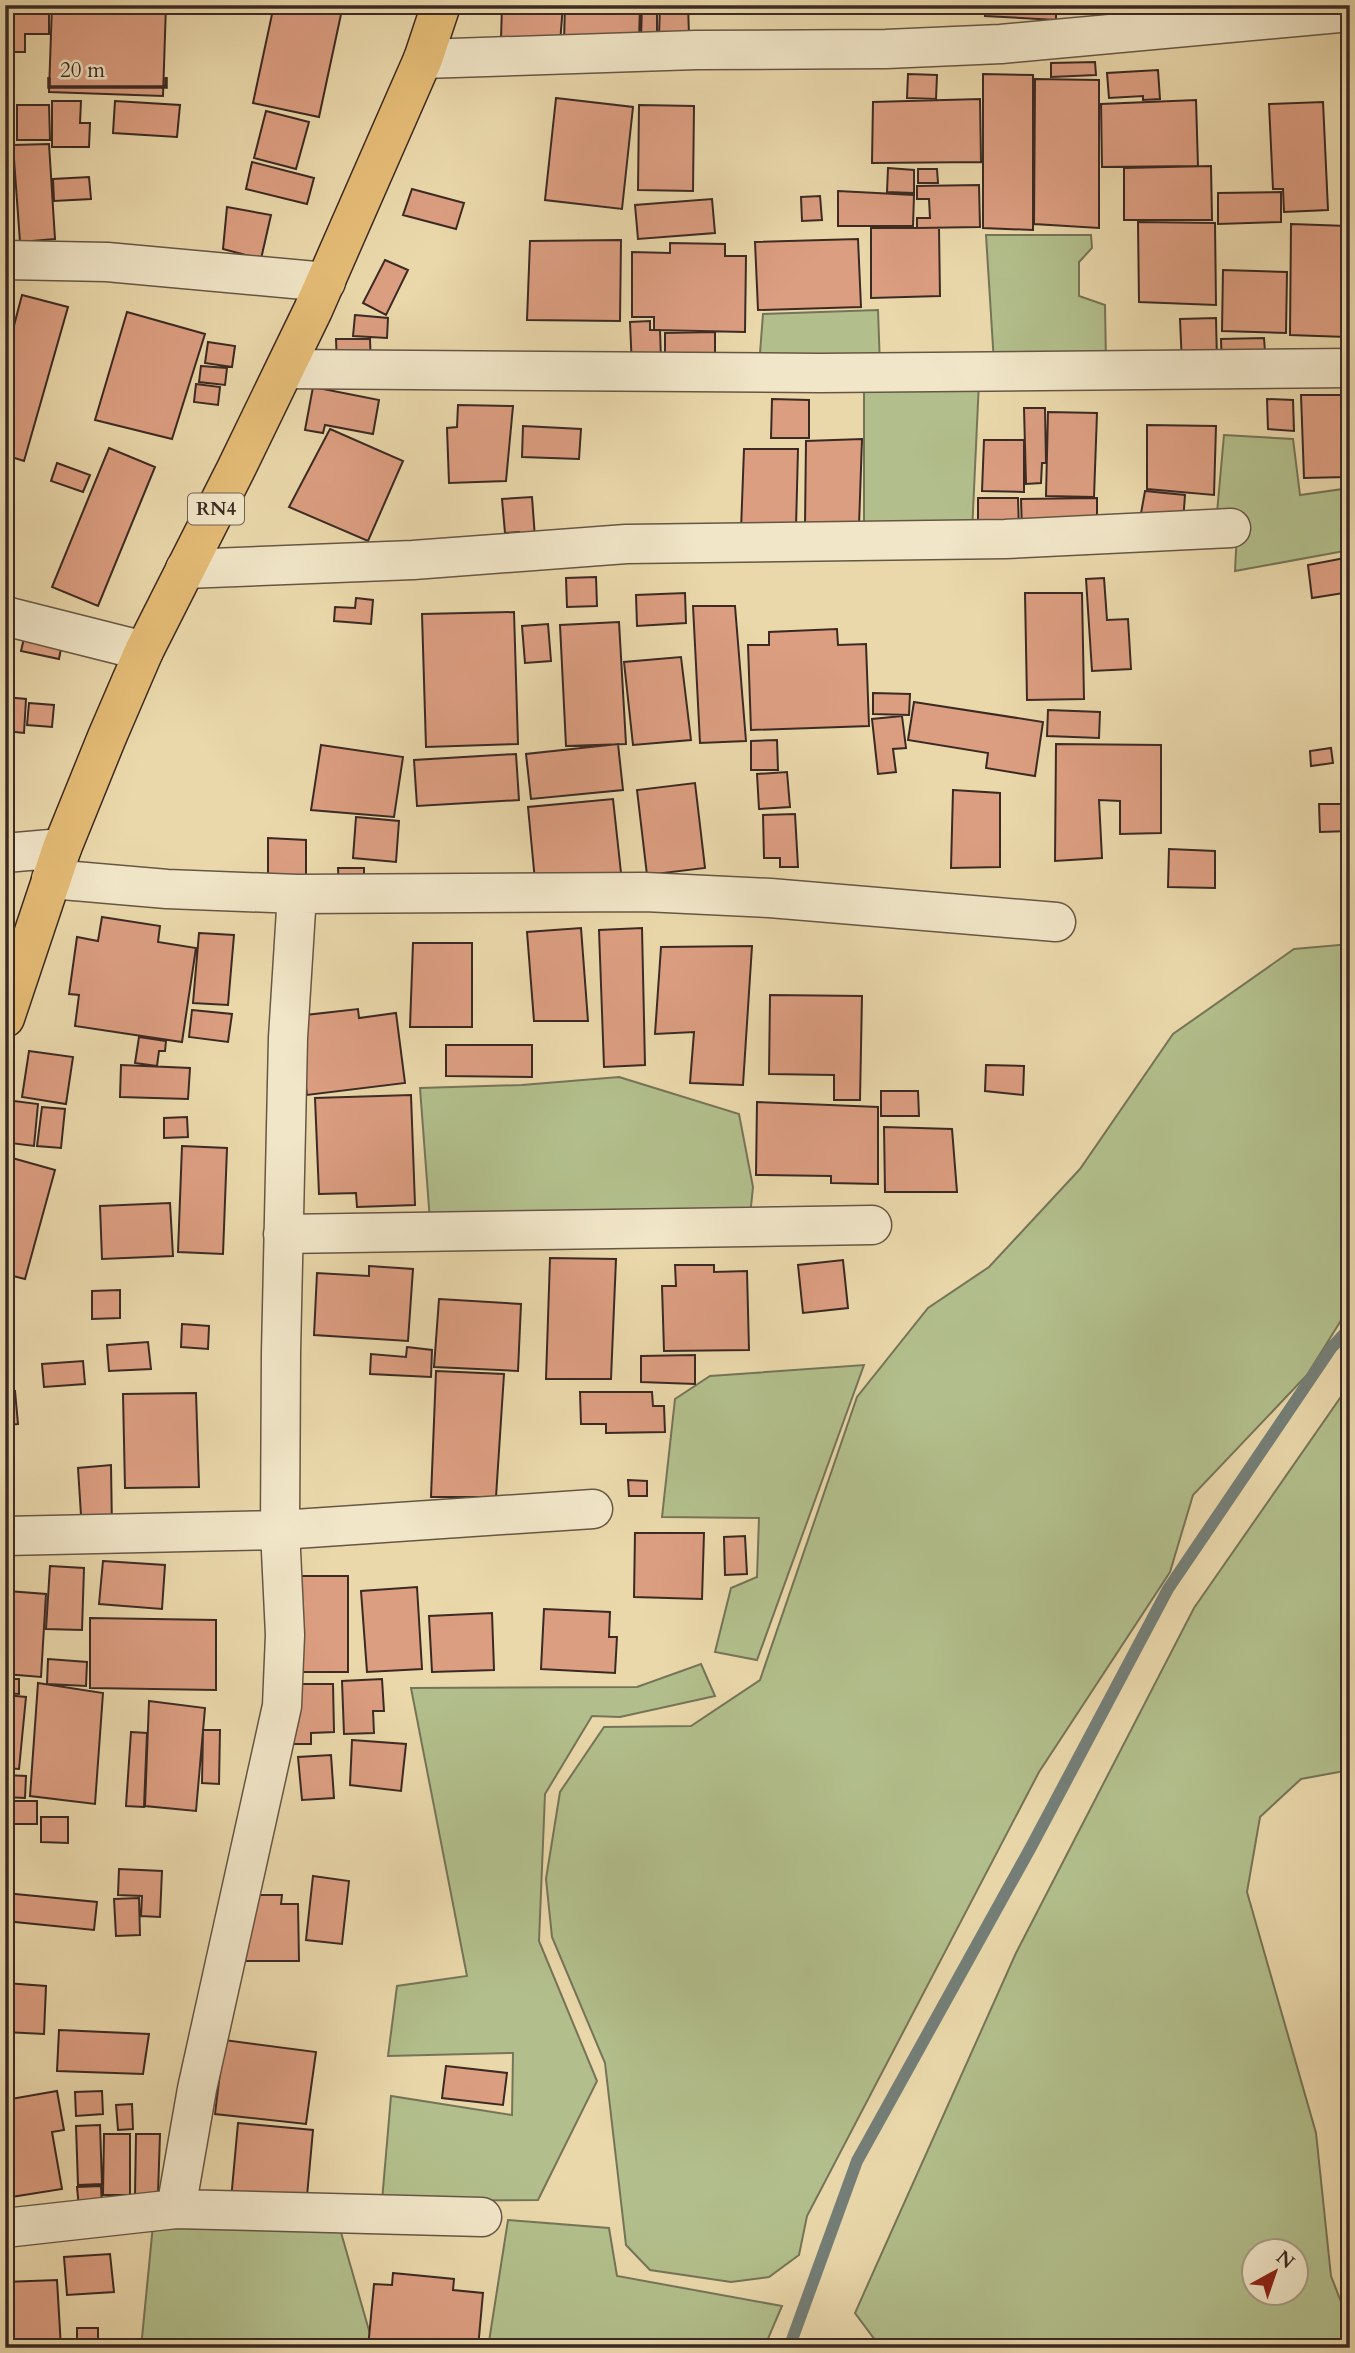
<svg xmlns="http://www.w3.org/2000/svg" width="1355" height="2353" font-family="Cardo,serif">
  <rect width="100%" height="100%" fill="#ead8ab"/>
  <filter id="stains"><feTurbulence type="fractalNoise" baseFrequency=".00286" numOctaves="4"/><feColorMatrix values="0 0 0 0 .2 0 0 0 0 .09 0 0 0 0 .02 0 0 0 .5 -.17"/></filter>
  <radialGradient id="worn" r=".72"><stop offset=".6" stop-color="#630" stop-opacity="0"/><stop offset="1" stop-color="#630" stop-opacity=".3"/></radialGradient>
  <path fill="#b2bf8c" stroke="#767458" stroke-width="2" fill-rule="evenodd" d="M986 235H1091L1092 248 1079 262V296L1105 305 1106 363H994Z
    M878 310 880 367 759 366 763 314Z
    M864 381H979L972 533H864Z
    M1224 435 1293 439 1300 495 1350 488V550L1235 571 1238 512 1217 513Z
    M1350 944V1306L1307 1375 1193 1495 1170 1572 1039 1772 807 2216 799 2255 769 2277 731 2282 650 2270 626 2245 605 2063 552 1937 546 1879 560 1792 604 1727 691 1726 760 1680 857 1397 928 1308 989 1267 1080 1169 1173 1034 1294 949Z
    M619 1077 739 1114 753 1187 750 1216 430 1221 420 1088 522 1085Z
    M864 1365 757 1660 715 1652 731 1588 757 1577 759 1518 662 1517 675 1399 710 1376Z
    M1350 1388V1770L1301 1779 1260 1817 1247 1892 1316 2133 1331 2276 1350 2325V2348H881L855 2313 1016 1953 1194 1608 1345 1391ZM1254 2252H1296V2294H1254Z
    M701 1664 715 1696 620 1717 592 1716 545 1794 539 1941 597 2081 538 2200 382 2201 391 2096 512 2115 513 2053 388 2056 397 1986 467 1976 411 1688 637 1687Z
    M508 2220 609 2228 617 2276 782 2306 764 2348H488Z
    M153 2225 340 2229 374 2348H141Z"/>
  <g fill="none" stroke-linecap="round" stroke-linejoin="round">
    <path stroke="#747f78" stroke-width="12" d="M789 2348 857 2161 1031 1847 1168 1589 1332 1347 1350 1328"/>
  </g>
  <path fill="#dc9e81" stroke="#3b2a23" stroke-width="2" d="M5 5H49V34H25V52H5Z
    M52 5H166L163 96 49 92Z
    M274 5H343L319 117 253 103Z
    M502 5H563L560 43 501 40Z
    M565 5H640L639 41H564Z
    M642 5H657V39L641 38Z
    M688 5 689 35 659 36 660 6Z
    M986 5H1056V20L985 16Z
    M1103 5H1141V20L1104 22Z
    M1095 62 1096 75 1051 77V63Z
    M1158 70 1160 99 1143 100V96L1109 98 1107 73Z
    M908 74 937 75 936 99 907 98Z
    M983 74 1033 75V230L983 228Z
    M1035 79 1099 80V228L1034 224Z
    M556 98 633 107 622 209 545 200Z
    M980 99 981 162 872 163 873 102Z
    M1196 100 1198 166 1102 167 1101 104Z
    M52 101H81L80 123H90L89 147H52Z
    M115 101 180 105 177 137 113 133Z
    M1323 102 1328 210 1284 212 1283 189H1273L1269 104Z
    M17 105H49L50 140H17Z
    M639 105 694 106 693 191 638 190Z
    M266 111 309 122 296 169 254 158Z
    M49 144 55 239 20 242 13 145Z
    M252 162 314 178 307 204 246 189Z
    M1211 166 1212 220H1124V168Z
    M888 168 914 170V193L887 192Z
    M918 169H937L938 183H918Z
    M89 177 91 199 54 201 53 179Z
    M979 185 980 227 917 228V218H930L929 199H917V186Z
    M412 189 464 203 456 229 403 215Z
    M838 191 914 195 913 226H838Z
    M1281 192V222L1218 224V193Z
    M820 196 822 220 802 221 801 197Z
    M712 199 715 233 638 239 635 205Z
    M227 207 271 215 261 259 223 249Z
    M1138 222 1215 223 1216 305 1139 302Z
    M1291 224 1347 226 1346 337 1290 335Z
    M871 228H939L940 296 871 298Z
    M858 239 861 307 758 310 755 242Z
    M621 240 620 321 527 320 530 241Z
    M670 243 725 244V256H746L745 332 654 330V317H632V252L670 253Z
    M385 260 408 270 386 315 363 303Z
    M1223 270 1287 272 1286 333 1222 331Z
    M22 295 68 307 24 461 5 455V360Z
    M127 312 205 334 172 439 95 420Z
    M355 315 388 318 387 338 353 336Z
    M1216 318 1217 362 1182 364 1180 319Z
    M650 321V330H660L661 360 632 368 630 322Z
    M715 332V359H665V333Z
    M1264 338 1266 366 1222 367 1221 339Z
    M336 339H370L371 366H337Z
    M208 342 235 346 232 367 205 363Z
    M201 366 227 368 225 385 199 382Z
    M196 384 220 387 218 405 194 402Z
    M313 387 379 400 373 434 325 425 323 433 305 430Z
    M1301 395H1344L1346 477 1304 478Z
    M772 399 809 400V438H771Z
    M1267 399 1293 400 1294 431 1268 429Z
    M458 405 513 406 506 481 449 483 447 428 457 427Z
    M1024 408H1045L1046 463H1042L1041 483 1026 484Z
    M1048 412 1097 413 1094 497 1046 496Z
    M1147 425 1216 426 1214 495 1147 489Z
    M523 426 581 429 579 459 522 457Z
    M330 429 403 461 368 541 289 507Z
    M862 439 859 526H805L806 441Z
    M984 440H1024V492L982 491Z
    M109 448 155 467 98 606 52 587Z
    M744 449H798L796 528 741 530Z
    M57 463 90 475 83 492 51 481Z
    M1145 491 1185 495 1183 522 1140 519Z
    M532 497 535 538 519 539V532L505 533 502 499Z
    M978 498H1018L1019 530 978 529Z
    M1097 498V530L1022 531 1021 499Z
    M1350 557V592L1312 598 1308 565Z
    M596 577 597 606 567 607 566 578Z
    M1104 578 1107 620 1128 619 1131 669 1092 671 1086 579Z
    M685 593 686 623 637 626 636 595Z
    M1025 593H1082L1084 699 1027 700Z
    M356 598 373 600 371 624 334 621 335 607 355 608Z
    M693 606H735L746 741 700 743Z
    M514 612 518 744 426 747 422 614Z
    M619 622 626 744 566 746 560 625Z
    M548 624 551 661 525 663 522 626Z
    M27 625 64 633 59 659 21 651Z
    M837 629 838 645 866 644 869 726 751 730 748 645H769V632Z
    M681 657 691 740 633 745 624 662Z
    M873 693 910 694 909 715 873 714Z
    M5 697 26 699 24 733 5 731Z
    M914 702 1043 722 1035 776 986 768 988 753 908 740Z
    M29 703 54 705 52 727 27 725Z
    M1048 710 1100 712 1099 738 1047 736Z
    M902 716 906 748 893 749 896 772 878 774 872 719Z
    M777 740 778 770H751V741Z
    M618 744 623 790 531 799 526 754Z
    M1056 744 1161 745V833L1120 834V801L1099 800 1102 858 1055 861Z
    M321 745 403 757 394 817 311 810Z
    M1331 748 1333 763 1311 766 1310 751Z
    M516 754 519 800 417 806 414 760Z
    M787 772 790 807 759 809 757 774Z
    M695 783 705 868 647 875 637 790Z
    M953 790 1000 793V867L951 868Z
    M613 799 621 873 535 881 528 807Z
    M1319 804H1349L1350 831 1320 832Z
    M795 814 798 867H780V858H764L763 815Z
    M356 817 399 821 396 862 353 858Z
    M268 838 306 840V884L268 883Z
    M1169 849 1215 851V888L1168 887Z
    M338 868H364V888L339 889Z
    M102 917 160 926 158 942 196 948 182 1042 75 1026 79 995 69 994 77 937 98 941Z
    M581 928 588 1021H534L527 932Z
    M642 928 645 1065 604 1067 599 930Z
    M199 933 234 935 228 1005 193 1003Z
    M413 943H472V1027H410Z
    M752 946 743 1085 690 1083 694 1032 655 1034 661 947Z
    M770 995 862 996 860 1100H834V1075L769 1074Z
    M358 1009 359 1018 396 1013 405 1083 307 1095 297 1016Z
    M192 1010 232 1014 228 1042 189 1037Z
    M139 1037 166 1041 165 1051H159L157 1066 135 1063Z
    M446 1045H532V1077L446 1076Z
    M29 1051 73 1057 66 1104 22 1097Z
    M121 1065 190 1068 188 1099 120 1097Z
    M986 1065 1024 1066 1023 1095 985 1091Z
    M881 1091H918L919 1116H881Z
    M411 1095 415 1205 357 1207 356 1193 319 1194 315 1098Z
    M14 1101 38 1104 34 1146 10 1143Z
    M757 1102 878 1107V1184L831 1183V1176L756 1175Z
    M42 1107 65 1109 61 1148 37 1146Z
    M187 1117 188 1137 164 1138V1118Z
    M884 1127 952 1129 957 1192H885Z
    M182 1146 227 1148 223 1254 178 1252Z
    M5 1156 55 1170 25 1279 5 1274Z
    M170 1203 173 1256 102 1259 100 1206Z
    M550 1258 616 1259 611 1379H546Z
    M843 1260 848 1308 803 1313 798 1265Z
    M675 1265H714V1272L747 1271 749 1350 664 1351 662 1286H676Z
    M369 1266 413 1269 408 1341 314 1335 317 1273 369 1276Z
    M120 1290V1318L92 1319V1291Z
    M439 1299 521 1304 518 1371 434 1367Z
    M182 1324 209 1326 208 1349 181 1347Z
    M148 1342 151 1369 109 1371 107 1345Z
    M407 1347 432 1350 431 1377 370 1374 371 1354 406 1357Z
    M695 1355V1384L641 1382V1356Z
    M83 1361 85 1384 44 1387 42 1364Z
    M436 1371 504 1374 496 1497H431Z
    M5 1391H15L18 1424 5 1425Z
    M580 1392H652L653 1406H664L665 1432 606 1433V1424H581Z
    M196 1393 199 1487 125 1488 123 1394Z
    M111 1465 112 1530 82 1531 78 1468Z
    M628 1480 647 1481V1496H629Z
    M635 1533H704L702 1599 634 1597Z
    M745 1536 747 1574 725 1575 724 1537Z
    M103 1561 165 1565 162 1609 99 1604Z
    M50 1566 84 1568 82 1630 46 1629Z
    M290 1576H348V1672H291Z
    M5 1580H8V1591L46 1594 41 1677 5 1674Z
    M417 1587 422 1669 367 1672 361 1591Z
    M544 1609 610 1612 609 1637H617L615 1673 541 1669Z
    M492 1613 494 1670 432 1672 429 1616Z
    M90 1618 216 1620V1690L90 1688Z
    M48 1659 87 1662 86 1686 47 1684Z
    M5 1679H19V1694L5 1693Z
    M382 1679 384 1711H373L374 1733 344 1734 342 1681Z
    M38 1683 103 1693 95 1804 30 1796Z
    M282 1684H333L334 1732 311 1733V1744H284Z
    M5 1695 26 1697 19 1769 5 1768Z
    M149 1701 205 1708 196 1811 145 1806Z
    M203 1730H220L219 1784 202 1783Z
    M131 1732 147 1733 144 1807 126 1806Z
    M352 1740 406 1744 401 1791 350 1785Z
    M331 1755 334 1798 302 1800 298 1757Z
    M5 1775 26 1776 25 1798 5 1797Z
    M5 1801H37V1824H5Z
    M41 1817H68V1843L41 1842Z
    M119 1869 162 1871 160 1917 141 1916 142 1896 118 1895Z
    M313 1876 349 1881 342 1944 306 1940Z
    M5 1893 97 1902 94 1930 5 1921Z
    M248 1895H282L281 1904H298L299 1961H230Z
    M139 1898 140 1935 116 1936 114 1899Z
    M5 1983 46 1986 44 2034 5 2032Z
    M59 2030 149 2034 143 2074 57 2071Z
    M224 2040 316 2052 306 2124 215 2114Z
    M446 2066 507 2073 503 2105 442 2098Z
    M57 2091 64 2130 52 2132 62 2189 5 2198V2100Z
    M102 2091 103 2114 76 2116 75 2092Z
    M132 2104 133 2129 118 2130 116 2105Z
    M238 2123 313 2130 306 2207 231 2200Z
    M100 2125 102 2184 78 2185 76 2126Z
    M104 2134H130V2195H103Z
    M136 2134H160L158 2194 135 2196Z
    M101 2186 102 2206 79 2208 77 2187Z
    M110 2254 114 2292 67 2295 64 2257Z
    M393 2273 454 2279 453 2290 483 2293 478 2348H368L374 2284 392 2285Z
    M57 2280 61 2348H5V2282Z
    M77 2328H98V2348H77Z"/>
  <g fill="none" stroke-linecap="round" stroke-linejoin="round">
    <g stroke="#675645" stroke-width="41">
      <path id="minor" d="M423 59 696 50 886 49 1001 44 1350 12
        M5 260 107 262 326 282
        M285 369 820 373 1350 368
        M185 569 413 560 626 544 1005 539 1231 528
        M5 616 144 651
        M5 853 62 848
        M51 879 167 889 297 894 645 892 770 898 1056 922
        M283 1234 872 1225
        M5 1536 280 1530 593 1509
        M176 2209 197 2089 282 1706 285 1635 280 1530 281 1353 288 1038 297 894
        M5 2228 176 2209 482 2217"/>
    </g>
    <g stroke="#3b2a23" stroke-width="41">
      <path id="highway" d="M5 1018 62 848 107 737 144 651 236 469 313 310 423 59 441 5"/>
    </g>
    <use href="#minor" stroke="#f1e6c8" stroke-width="38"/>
    <use href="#highway" stroke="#e5bc76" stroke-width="38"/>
  </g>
  <g text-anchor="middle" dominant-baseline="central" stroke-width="7" stroke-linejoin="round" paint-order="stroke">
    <rect fill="#f1e6c8" stroke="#726254" stroke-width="2" x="188" y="493.5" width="56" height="31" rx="5"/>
    <g font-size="19" font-weight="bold" fill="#3b2a23">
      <text x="216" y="509">RN4</text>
    </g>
  </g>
  <rect width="1355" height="2353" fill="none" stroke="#ead8ab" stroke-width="28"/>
  <rect x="7" y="7" width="1341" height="2339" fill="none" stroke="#3b2a23" stroke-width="3.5"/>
  <rect x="14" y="14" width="1327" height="2325" fill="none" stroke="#3b2a23" stroke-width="2"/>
  <g transform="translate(1275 2272) rotate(40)"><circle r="33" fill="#f1e6c8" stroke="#a89b86" stroke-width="2"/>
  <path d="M0-5L12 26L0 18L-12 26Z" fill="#8f2418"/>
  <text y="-10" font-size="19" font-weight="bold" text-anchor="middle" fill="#3b2a23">N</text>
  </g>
  <path d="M49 77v10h117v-10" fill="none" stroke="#3b2a23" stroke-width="3.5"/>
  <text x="60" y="77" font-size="21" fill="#3b2a23" stroke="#f1e6c8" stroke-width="5" paint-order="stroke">20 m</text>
  <rect width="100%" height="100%" filter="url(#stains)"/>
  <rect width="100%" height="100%" fill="url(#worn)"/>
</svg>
